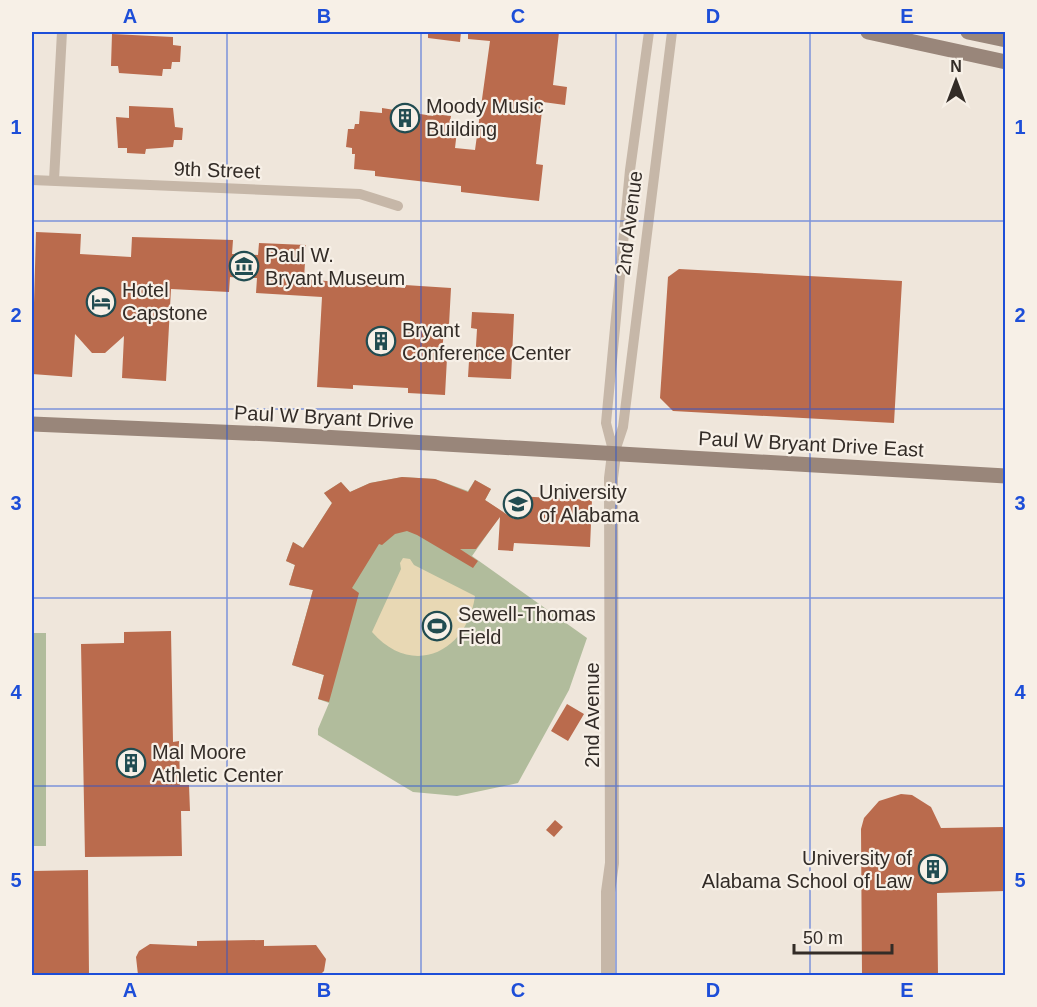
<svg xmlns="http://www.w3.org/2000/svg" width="1037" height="1007" font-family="Helvetica,sans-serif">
  <rect width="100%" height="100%" fill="#efe6db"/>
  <path fill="#b1bc9c" d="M402 477 435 479 468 491 475 480 491 489 485 500 503 512 472 556 587 638 569 690 518 783 457 796 413 792 318 735V729L329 703 318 699 324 675 292 665 313 590 289 585 295 565 286 561 293 542 303 548 332 503 324 493 341 482 350 492 370 483Z
    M32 633H46V846H32Z"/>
  <path fill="#e8d8b4" d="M403 558 410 559 414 565 475 596C467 653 412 678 372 632L401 569 400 563Z"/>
  <path fill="#ba6b4d" d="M428 32H461L460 42 428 38Z
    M468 32H559L553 85 567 87 565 105 543 102 536 164 543 165 539 201 461 192V186L375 176V171L354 169 355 154H352V148L346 147 348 129H354L355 124H359L360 111 382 113V108L433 116 434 114 451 116 450 121 458 122 455 148 475 150 490 41 468 39Z
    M112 34 173 37V45L181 46 180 62H172L171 69H163L162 76 119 73 118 66H111Z
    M129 106 173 108 175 127 183 128 182 140H174L173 147 146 149 145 154 127 153V148H118L116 117 129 118Z
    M36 232 81 234 80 254 131 257 132 237 233 240 232 254 258 255 259 243 306 245 304 279 405 288V285L451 288 449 325H444L442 358H447L445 395 408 393V388L353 385V389L317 387 322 297 256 293 257 278H243L230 277 229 292 171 289 166 381 122 378 124 336 105 353H92L75 334 72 377 32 374Z
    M679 269 902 281 894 423 673 411 660 398 668 277Z
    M472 312 514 314 511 379 468 377 469 361 475 362 477 329 471 328Z
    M402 477 435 479 468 492 475 480 491 489 485 500 514 519 515 496 592 500 590 547 514 543 513 551 498 550 500 517 476 549H460L478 561 473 568 417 535 407 531 395 534 382 545 379 544 352 588 359 593 329 702 318 699 324 675 292 665 313 590 289 585 295 565 286 561 293 542 303 548 332 503 324 493 341 482 350 492 370 483Z
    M171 631 173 742 179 741 180 785H189L190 811H181L182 856 85 857 81 644 124 643V632Z
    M567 704 584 714 568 741 551 731Z
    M901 794 912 795 931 807 941 828 1005 827V891L937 893 938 975H862L861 829 864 818 879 801Z
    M555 820 563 827 554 837 546 830Z
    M88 870 89 975H32V871Z
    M264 940V946L316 945 326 959 324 971 320 975H138L136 957 139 951 150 944 197 946V941Z"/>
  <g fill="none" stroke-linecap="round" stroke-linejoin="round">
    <path stroke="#c6b7a8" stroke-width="10" d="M32 180 360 194 398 206
      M54 180 62 32
      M614 454 623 427 672 32
      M614 454 606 423 630 170 649 32"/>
    <path stroke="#c6b7a8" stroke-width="14" d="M608 976V892L612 863 611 478 614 454"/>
    <path stroke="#99867a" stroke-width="15" d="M868 32 1006 62
      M968 32 1006 40
      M32 424 270 434 1006 476"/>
  </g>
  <path fill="none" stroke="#1d4ed8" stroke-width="1.5" stroke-opacity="0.55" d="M227 32V976M421 32V976M616 32V976M810 32V976M32 221H1006M32 409H1006M32 598H1006M32 786H1006"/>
  <defs>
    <g id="building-ring" transform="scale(1.5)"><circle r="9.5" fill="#f7f0e7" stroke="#214c51" stroke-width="1.5"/><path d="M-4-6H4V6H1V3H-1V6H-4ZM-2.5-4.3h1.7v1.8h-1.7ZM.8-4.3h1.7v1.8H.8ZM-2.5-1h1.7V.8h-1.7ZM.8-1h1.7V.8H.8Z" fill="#214c51"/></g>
    <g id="museum-ring" transform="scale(1.5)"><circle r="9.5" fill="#f7f0e7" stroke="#214c51" stroke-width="1.5"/><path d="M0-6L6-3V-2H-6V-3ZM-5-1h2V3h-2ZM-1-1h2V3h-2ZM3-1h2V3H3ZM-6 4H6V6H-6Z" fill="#214c51"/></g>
    <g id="hotel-ring" transform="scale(1.5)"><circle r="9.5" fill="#f7f0e7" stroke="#214c51" stroke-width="1.5"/><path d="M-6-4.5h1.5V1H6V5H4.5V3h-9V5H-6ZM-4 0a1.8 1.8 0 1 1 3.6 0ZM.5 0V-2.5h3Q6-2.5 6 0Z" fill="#214c51"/></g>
    <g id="university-ring" transform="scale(1.5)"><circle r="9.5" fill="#f7f0e7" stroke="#214c51" stroke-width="1.5"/><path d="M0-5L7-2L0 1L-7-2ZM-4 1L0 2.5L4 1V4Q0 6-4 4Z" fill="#214c51"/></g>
    <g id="stadium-ring" transform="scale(1.5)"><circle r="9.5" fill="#f7f0e7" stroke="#214c51" stroke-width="1.5"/><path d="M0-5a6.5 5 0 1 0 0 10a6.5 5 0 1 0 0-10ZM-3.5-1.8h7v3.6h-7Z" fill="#214c51"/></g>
  </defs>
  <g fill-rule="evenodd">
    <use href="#building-ring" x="405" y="118"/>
    <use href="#museum-ring" x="244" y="266"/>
    <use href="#hotel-ring" x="101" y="302"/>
    <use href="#building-ring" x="381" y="341"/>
    <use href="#university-ring" x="518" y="504"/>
    <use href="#stadium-ring" x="437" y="626"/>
    <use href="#building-ring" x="131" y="763"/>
    <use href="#building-ring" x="933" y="869"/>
  </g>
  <g text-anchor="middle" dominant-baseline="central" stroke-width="4.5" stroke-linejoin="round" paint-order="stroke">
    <g font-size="20" fill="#332c27" stroke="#f7f0e7" text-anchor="start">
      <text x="426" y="106">Moody Music<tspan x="426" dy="23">Building</tspan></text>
      <text x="265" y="255">Paul W.<tspan x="265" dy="23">Bryant Museum</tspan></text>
      <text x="122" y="290">Hotel<tspan x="122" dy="23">Capstone</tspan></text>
      <text x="402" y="330">Bryant<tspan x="402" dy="23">Conference Center</tspan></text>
      <text x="539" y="492">University<tspan x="539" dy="23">of Alabama</tspan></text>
      <text x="458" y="614">Sewell-Thomas<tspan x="458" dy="23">Field</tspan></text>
      <text x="152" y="752">Mal Moore<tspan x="152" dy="23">Athletic Center</tspan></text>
      <text x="912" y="858" text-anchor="end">University of<tspan x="912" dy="23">Alabama School of Law</tspan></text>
    </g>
    <g font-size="20" fill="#332c27" stroke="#f7f0e7">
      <text transform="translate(217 170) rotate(2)">9th Street</text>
      <text transform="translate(629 223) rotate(-83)">2nd Avenue</text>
      <text transform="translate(324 417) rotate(3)">Paul W Bryant Drive</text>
      <text transform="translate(811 444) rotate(3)">Paul W Bryant Drive East</text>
      <text transform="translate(592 715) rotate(-90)">2nd Avenue</text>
    </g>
  </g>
  <rect width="1037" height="1007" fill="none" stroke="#f7f0e7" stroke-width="66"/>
  <g transform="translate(956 81)" stroke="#f7f0e7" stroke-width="4.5" paint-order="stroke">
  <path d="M0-4.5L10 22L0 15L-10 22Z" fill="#332c27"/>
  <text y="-9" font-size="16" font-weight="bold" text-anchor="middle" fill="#332c27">N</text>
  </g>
  <path d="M794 944v9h98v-9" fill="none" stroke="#332c27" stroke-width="3"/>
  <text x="803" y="944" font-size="18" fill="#332c27" stroke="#f7f0e7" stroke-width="4.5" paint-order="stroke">50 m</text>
  <rect x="33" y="33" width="971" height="941" fill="none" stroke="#1d4ed8" stroke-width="2"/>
  <g font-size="20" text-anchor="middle" font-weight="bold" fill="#1d4ed8">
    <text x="130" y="23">A</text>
    <text x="324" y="23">B</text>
    <text x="518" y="23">C</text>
    <text x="713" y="23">D</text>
    <text x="907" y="23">E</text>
    <text x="16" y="134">1</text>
    <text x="1020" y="134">1</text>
    <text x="16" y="322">2</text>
    <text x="1020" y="322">2</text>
    <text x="16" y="510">3</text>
    <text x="1020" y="510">3</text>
    <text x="16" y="699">4</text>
    <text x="1020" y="699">4</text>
    <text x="16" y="887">5</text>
    <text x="1020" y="887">5</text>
    <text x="130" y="997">A</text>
    <text x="324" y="997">B</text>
    <text x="518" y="997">C</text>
    <text x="713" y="997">D</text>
    <text x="907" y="997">E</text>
  </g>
</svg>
